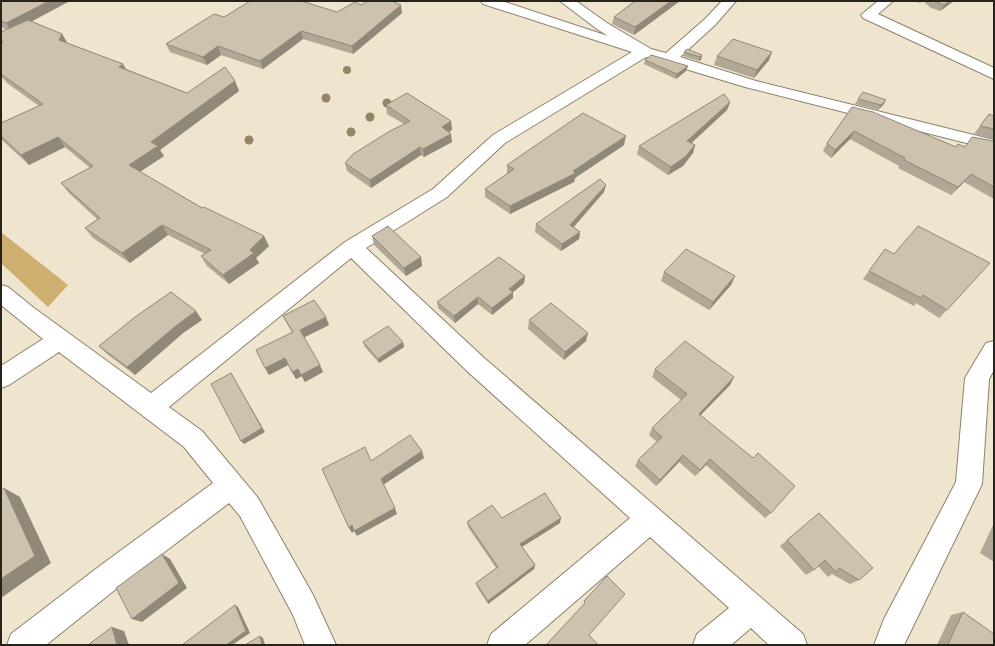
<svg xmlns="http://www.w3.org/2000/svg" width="995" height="646" font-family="'Space Grotesk',sans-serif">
  <rect width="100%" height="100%" fill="#efe4cd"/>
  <path fill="#cfaf6f" d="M1 232 68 285 48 307 1 263Z"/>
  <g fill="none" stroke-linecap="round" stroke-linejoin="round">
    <g stroke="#8c816d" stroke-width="2">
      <path id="minor" d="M481 1H502L608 36 597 29 560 1H576L607 23 651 49 666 53 705 19 722 1H736L715 25 680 57 756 81 994 140V150L745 87 646 57 505 143 447 197 366 248 483 357 803 634 807 645H769L751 628 731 645H693L697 634 729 608 650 537 525 645H487L491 634 630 518 467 371 351 258 169 407 202 431 258 498 313 595 336 645H305L293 615 240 516 229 503 121 585 46 645H7L11 634 101 565 213 483 184 447 59 352 9 385 1 388V366L43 339 1 305V285L8 287 34 308 151 393 345 242 433 189 493 135 632 52 483 4Z
        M878 1H893L878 14 994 68V79L863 18 861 15Z
        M994 341V370L989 379 982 484 904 645H874L884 619 956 482 965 378 986 343Z"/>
    </g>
    <use href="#minor" fill="#fff" fill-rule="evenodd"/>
  </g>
  <g fill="#948566">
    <circle cx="347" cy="70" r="4"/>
    <circle cx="326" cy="98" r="4.5"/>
    <circle cx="387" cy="103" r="4.5"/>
    <circle cx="370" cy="117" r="4.5"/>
    <circle cx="351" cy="132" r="4.5"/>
    <circle cx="249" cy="140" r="4.5"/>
  </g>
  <path fill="#b0a795" d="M1 1 31 22 62 34 67 43 123 64 126 69 187 93 235 81 239 91 160 150 164 156 140 172 269 246 256 258 259 263 229 284 207 266 201 256 205 254 168 235 130 263 93 238 85 228 97 219 69 193 61 183 90 168 65 147 29 165 1 139V123L39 106 7 83 1 76V32L7 30 1 27Z
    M633 1H680L634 35 612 24 614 17 632 3Z
    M913 1H923L920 3Z
    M923 1H954L940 11 931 8Z
    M361 5 402 13 353 54 303 39 263 69 221 55 207 65 170 52 166 44 224 17 337 12Z
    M684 52 702 55 701 60 699 61 683 56Z
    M772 52 769 60 754 78 714 65 717 56Z
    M645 60 688 66 686 71 676 79 644 64Z
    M858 99 886 100 883 105 878 110 855 104Z
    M730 102 727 110 691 143 695 145 693 153 683 166 668 175 637 154 639 146Z
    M386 105 451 121 452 130 449 132 452 142 424 157 421 155 371 188 347 171 345 163 404 124 387 114Z
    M852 107 956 147H965L994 141V199L964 182 951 195 898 168 899 166 850 139 831 158 823 151 827 143Z
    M989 114 994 116V139L974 134Z
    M624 145 575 178 574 182 510 214 485 197V189L507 174V165Z
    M604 192 574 227 580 232 579 239 561 251 535 232 536 224Z
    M372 236 421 257 422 266 406 276 374 245Z
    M885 249 947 310 939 318 916 303 914 306 863 279Z
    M664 272 735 276 731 285 709 310 661 281Z
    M525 276 524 283 513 292V298L492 315 478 304 455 323 438 308 437 302Z
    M283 316 329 325 304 337 323 372 305 382 302 376 296 379 288 365 269 375 265 368 292 332 287 324Z
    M202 320 183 333 135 375 107 354 99 346Z
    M529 320 586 341 564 360 528 329Z
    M363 342H403L404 347 379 363 365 347Z
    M655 369 734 377 730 385 700 415 771 513 765 518 706 465 695 476 679 462 656 486 635 466 638 460 657 442 649 435 652 428 681 400 652 377Z
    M819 513 859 580 850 584 832 574 828 577 818 566 814 570 806 575 780 546Z
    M502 518 560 523 522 547 535 565 534 569 488 604 477 587 476 583 496 568 468 527 467 522Z
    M994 523V562L980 553Z
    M963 612 994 645H937L951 615Z"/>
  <path fill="#908879" d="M49 1H70L12 32 6 23Z
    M671 1H680L634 35 635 27Z
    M949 1H954L940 11 944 5Z
    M401 5 402 13 353 54 352 46Z
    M301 31 303 39 263 69 260 61Z
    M62 34 68 44 59 40Z
    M218 46 221 55 207 65 203 57Z
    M772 52 769 60 754 78 757 70Z
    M702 55 701 60 699 61 700 57Z
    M123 64 129 75 119 67Z
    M688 66 686 71 676 79 677 74Z
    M235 81 239 91 160 150 164 156 135 175 129 165 151 142Z
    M886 100 883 105 878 110 881 105Z
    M730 102 727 110 685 149 687 141Z
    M451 121 452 130 443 136 442 127Z
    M854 131 850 139 831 158 835 150Z
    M451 134 452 142 424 157 423 149Z
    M626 136 624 145 575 178 574 182 510 214V206L573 171Z
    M58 137 65 147 29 165 21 155Z
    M695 145 693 153 683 166 668 175 671 167Z
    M420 147 421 155 371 188 370 180Z
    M971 174 964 182 951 195 958 187Z
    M606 185 604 192 569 232 570 225Z
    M162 225 168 235 130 263 122 253Z
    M580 232 579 239 561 251 562 244Z
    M264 236 269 246 256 258 259 263 229 284 223 275Z
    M421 257 422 266 406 276 404 268Z
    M525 276 524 283 511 294 513 292V298L492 315V308L509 289Z
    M735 276 731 285 709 310 713 302Z
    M478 297V304L455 323 454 316Z
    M196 311 202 320 183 333 135 375 127 367 177 325Z
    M326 317 329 325 303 338 300 330Z
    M588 333 586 341 564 360 565 352Z
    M403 342 404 347 379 363 378 359Z
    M285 358 288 365 269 375 265 368Z
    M320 365 323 372 305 382 301 375Z
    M298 369 302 376 296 379 292 372Z
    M231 373 265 432 244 444 241 441Z
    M734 377 730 385 695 421 699 414Z
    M422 451 424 458 383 485 381 479Z
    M683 455 679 462 656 486 660 480Z
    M710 459 706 465 695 476 700 470Z
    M4 488 20 497 51 563 1 598Z
    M395 508 397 514 357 536 354 531 352 533 349 528 352 525Z
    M561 518 560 523 520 548V544Z
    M162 554 170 559 187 588 142 622 132 619Z
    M535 565 534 569 488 604V601Z
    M235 605 238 607 250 633 232 645H226Z
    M112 627 124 631 129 645H117Z
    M260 636 263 638 265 645H262Z"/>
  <path fill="#cdc2ad" stroke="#908879" d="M1 1H49L6 23 1 21Z
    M250 1H301L337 12 355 2 361 5 368 1H391L401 5 352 46 301 31 260 61 218 46 203 57 166 44 214 14 224 17Z
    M635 1H671L635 27 614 17Z
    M935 1H949L944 5Z
    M28 20 62 34 59 40 123 64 119 67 187 93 225 67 235 81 151 142 158 146 129 165 202 208 204 207 264 236 250 250 254 253 223 275 201 256 211 250 162 225 122 253 85 228 100 218 61 183 93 166 58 137 21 155 1 136V123L43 104 1 74V72H2L1 71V43L3 42 1 41V32Z
    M733 39 772 52 757 70 717 56Z
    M687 49 702 55 700 57 684 52Z
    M651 55 688 66 677 74 645 60Z
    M863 92 886 100 881 105 858 99Z
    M407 93 451 121 442 127 451 134 423 149 420 147 370 180 345 163 353 154 390 131 410 121 386 105Z
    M724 94 730 102 687 141 695 145 685 157 671 167 639 146Z
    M852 107 873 112 956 147 958 144 965 147 972 137 994 141V187L971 174 958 187 904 160 905 158 854 131 835 150 827 143Z
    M583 113 626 136 573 171 576 173 510 206 485 189 514 169 507 165Z
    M989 114 994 116V129L980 126Z
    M600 179 606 185 570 225 580 232 562 244 536 224Z
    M388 226 421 257 404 268 372 236Z
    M918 226 990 263 947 310 923 295 921 298 869 271 885 249 894 254Z
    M686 249 735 276 713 302 664 272Z
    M499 257 525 276 509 289 513 292 492 308 478 297 454 316 437 302Z
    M171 292 196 311 177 325 127 367 99 346 135 317Z
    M314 300 326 317 300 330 320 365 301 375 298 369 292 372 285 358 265 368 256 350 293 332 283 316Z
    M551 303 588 333 565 352 529 320Z
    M388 326 403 342 378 359 363 342Z
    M685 341 734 377 699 414 753 458 758 453 795 486 771 513 710 459 700 470 683 455 660 480 638 460 662 437 652 428 687 394 655 369Z
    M231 373 262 428 241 441 211 384Z
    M410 435 422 451 381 479 395 508 354 531 352 525 349 528 322 469 365 447 371 461Z
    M4 488 35 556 1 579V490Z
    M545 493 561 518 520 544 535 565 488 601 476 583 498 567 467 522 492 505 502 518Z
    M819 513 873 568 859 580 839 568 836 572 825 560 814 570 787 540Z
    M162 554 179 583 132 619 116 588Z
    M607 576 625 594 589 635 598 645H546L585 603 584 601Z
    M235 605 246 631 226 645H182Z
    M963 612 994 634V645H949L948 644Z
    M112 627 117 645H88Z
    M260 636 262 645H245Z"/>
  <rect width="995" height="646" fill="none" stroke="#27231a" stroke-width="4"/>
</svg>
